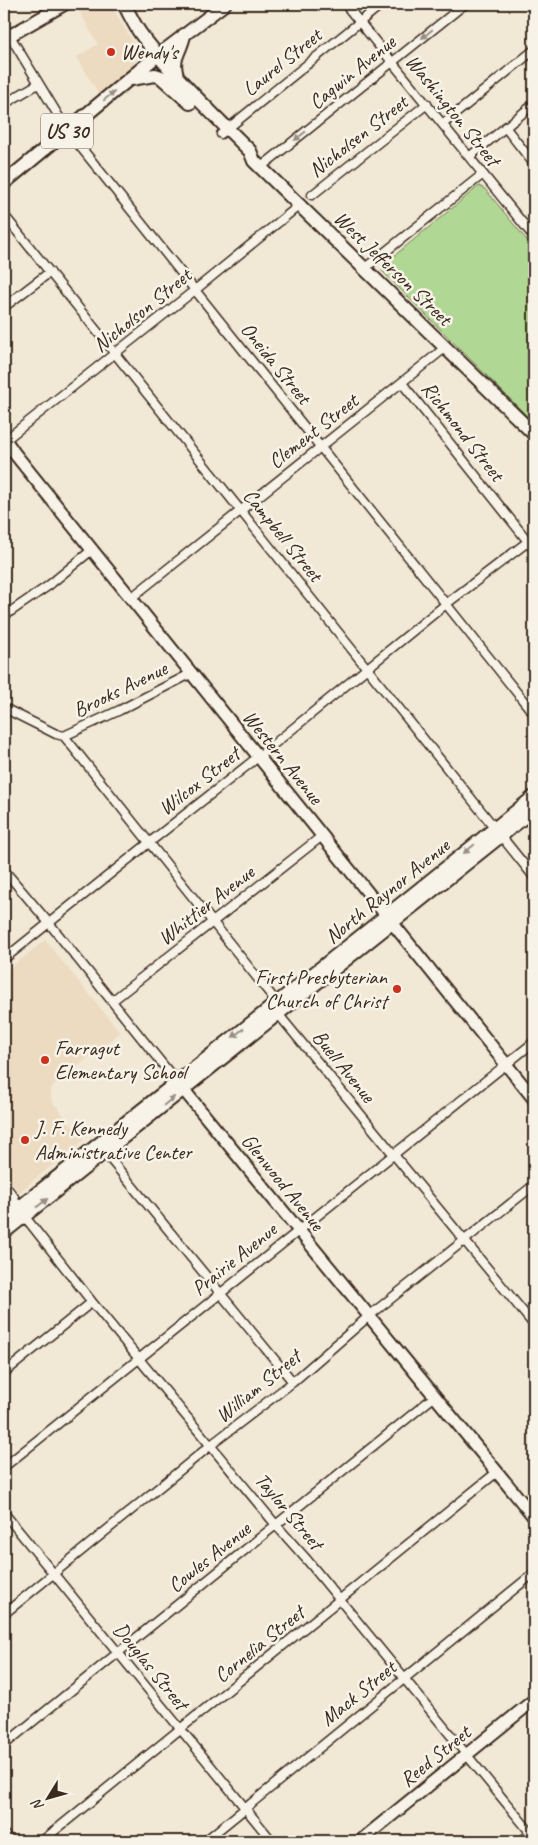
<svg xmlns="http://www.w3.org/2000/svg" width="538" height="1845" font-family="Caveat,sans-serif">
  <rect width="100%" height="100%" fill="#f2e8d6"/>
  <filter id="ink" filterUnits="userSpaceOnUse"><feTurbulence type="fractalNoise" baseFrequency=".02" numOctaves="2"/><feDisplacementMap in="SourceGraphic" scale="10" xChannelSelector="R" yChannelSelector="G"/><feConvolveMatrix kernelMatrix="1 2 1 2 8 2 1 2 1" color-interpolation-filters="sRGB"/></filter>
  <g filter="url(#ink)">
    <path fill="#ecdbc1" d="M87 4H110L136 47 138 54 133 65 99 95 77 57 98 44 78 9Z
      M45 940 120 1032 51 1088V1100L84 1140 19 1192 4 1174V973Z"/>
    <path fill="#b0d793" stroke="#768058" d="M479 186 485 189 534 249V423L382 271 383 265Z"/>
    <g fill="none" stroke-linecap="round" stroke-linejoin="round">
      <g stroke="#3b2a1e" stroke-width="11">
        <path id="street" d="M345 4 534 237
          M4 26 67 130 534 714
          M4 104 38 84
          M443 124 534 50
          M505 127 534 164
          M221 134 382 4
          M469 157 534 104
          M261 167 465 4
          M312 195 427 104
          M4 215 534 877
          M365 268 483 174
          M4 307 50 272
          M402 383 534 549
          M4 441 195 290 301 204
          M131 598 446 347
          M4 616 48 586 93 549
          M4 708 56 734 64 736 271 995 279 1015 534 1325
          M64 736 120 710 192 673
          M4 870 49 923 176 1081
          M4 959 150 842 258 757 446 604 534 537
          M112 1001 322 836
          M102 1149 293 1382
          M4 1184 14 1197 18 1208
          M4 1194 18 1208 92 1302 276 1525 308 1561 534 1837
          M4 1373 92 1302
          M4 1467 534 1042
          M4 1513 272 1841
          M4 1614 211 1445 293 1382 369 1316 534 1185
          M4 1745 435 1396
          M4 1834 10 1841
          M42 1841 497 1472
          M205 1841 534 1573
          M521 1841 534 1831"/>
      </g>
      <g stroke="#3b2a1e" stroke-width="15">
        <path id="secondary" d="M4 39 65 4
          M158 55 225 4
          M4 438 15 454 534 1099
          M178 1083 534 1517
          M4 1219C180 1078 359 939 534 796
          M4 1233 534 810
          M360 1841 534 1700"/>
      </g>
      <g stroke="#3b2a1e" stroke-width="16">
        <path id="primary" d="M124 4C130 15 135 27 143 37 175 78 213 114 250 151L254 161 534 434
          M177 76C171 57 181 52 184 35
          M131 79 155 75 161 77 190 103
          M4 183 158 55"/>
      </g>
      <use href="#street" stroke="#f7f3e8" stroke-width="8"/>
      <use href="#secondary" stroke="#f7f3e8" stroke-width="11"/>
      <use href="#primary" stroke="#f7f3e8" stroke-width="12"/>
    </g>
    <defs><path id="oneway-solid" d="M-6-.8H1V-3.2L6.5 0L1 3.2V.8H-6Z" transform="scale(1.25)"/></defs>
    <g fill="#998e83">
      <use href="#oneway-solid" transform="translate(427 34) rotate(141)"/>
      <use href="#oneway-solid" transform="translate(109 96) rotate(-39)"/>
      <use href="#oneway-solid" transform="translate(300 136) rotate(142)"/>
      <use href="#oneway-solid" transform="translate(469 849) rotate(141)"/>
      <use href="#oneway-solid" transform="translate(238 1033) rotate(142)"/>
      <use href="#oneway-solid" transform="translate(169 1101) rotate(-39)"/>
      <use href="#oneway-solid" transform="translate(42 1203) rotate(-38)"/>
    </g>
  </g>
  <g fill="#c8321e" stroke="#f7f3e8" stroke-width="2">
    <circle cx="111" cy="52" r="5"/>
    <circle cx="397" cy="989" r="5"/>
    <circle cx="45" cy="1060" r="5"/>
    <circle cx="25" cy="1140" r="5"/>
  </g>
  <g text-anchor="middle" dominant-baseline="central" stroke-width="5" stroke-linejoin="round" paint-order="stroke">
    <rect fill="#f7f3e8" stroke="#73665b" stroke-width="1" x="41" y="113.5" width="52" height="35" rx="4"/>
    <g font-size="20" font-weight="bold" fill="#3b2a1e">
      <text x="67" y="131">US 30</text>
    </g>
    <g font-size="21" fill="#3b2a1e" stroke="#f7f3e8" text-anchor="start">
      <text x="121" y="52">Wendy's</text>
      <text x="387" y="977" text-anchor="end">First Presbyterian<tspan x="387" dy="24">Church of Christ</tspan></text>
      <text x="55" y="1048">Farragut<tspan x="55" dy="24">Elementary School</tspan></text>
      <text x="35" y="1128">J. F. Kennedy<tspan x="35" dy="24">Administrative Center</tspan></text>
    </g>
    <g font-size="21" fill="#3b2a1e" stroke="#f7f3e8">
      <text transform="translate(282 62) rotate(-39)">Laurel Street</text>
      <text transform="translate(352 72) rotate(-39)">Cagwin Avenue</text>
      <text transform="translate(453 110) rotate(51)">Washington Street</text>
      <text transform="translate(358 136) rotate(-38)">Nicholsen Street</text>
      <text transform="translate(393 268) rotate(44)">West Jefferson Street</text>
      <text transform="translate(142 310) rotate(-39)">Nicholson Street</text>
      <text transform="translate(276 363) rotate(51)">Oneida Street</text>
      <text transform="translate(313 431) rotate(-38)">Clement Street</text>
      <text transform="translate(463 431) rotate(52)">Richmond Street</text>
      <text transform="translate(283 535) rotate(51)">Campbell Street</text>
      <text transform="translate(120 689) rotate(-26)">Brooks Avenue</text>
      <text transform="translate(283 757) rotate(51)">Western Avenue</text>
      <text transform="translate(199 781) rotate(-38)">Wilcox Street</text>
      <text transform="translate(387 891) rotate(-39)">North Raynor Avenue</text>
      <text transform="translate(206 905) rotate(-38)">Whittier Avenue</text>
      <text transform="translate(344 1066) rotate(51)">Buell Avenue</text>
      <text transform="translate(283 1182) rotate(51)">Glenwood Avenue</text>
      <text transform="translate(234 1259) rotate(-39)">Prairie Avenue</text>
      <text transform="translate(258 1386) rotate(-39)">William Street</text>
      <text transform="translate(289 1511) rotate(50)">Taylor Street</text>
      <text transform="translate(209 1557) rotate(-39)">Cowles Avenue</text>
      <text transform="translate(259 1644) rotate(-39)">Cornelia Street</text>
      <text transform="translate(151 1666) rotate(51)">Douglas Street</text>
      <text transform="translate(358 1693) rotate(-39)">Mack Street</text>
      <text transform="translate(435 1756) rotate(-39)">Reed Street</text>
    </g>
  </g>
  <rect width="538" height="1845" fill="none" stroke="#f7f3e8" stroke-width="20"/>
  <rect x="10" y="10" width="518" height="1825" fill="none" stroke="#3b2a1e" stroke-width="2" filter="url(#ink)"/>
  <g transform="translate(48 1798) rotate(233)" stroke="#f7f3e8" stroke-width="4" paint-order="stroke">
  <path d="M0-4L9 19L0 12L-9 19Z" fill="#3b2a1e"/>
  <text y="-8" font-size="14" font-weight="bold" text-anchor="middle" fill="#3b2a1e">N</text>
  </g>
</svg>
